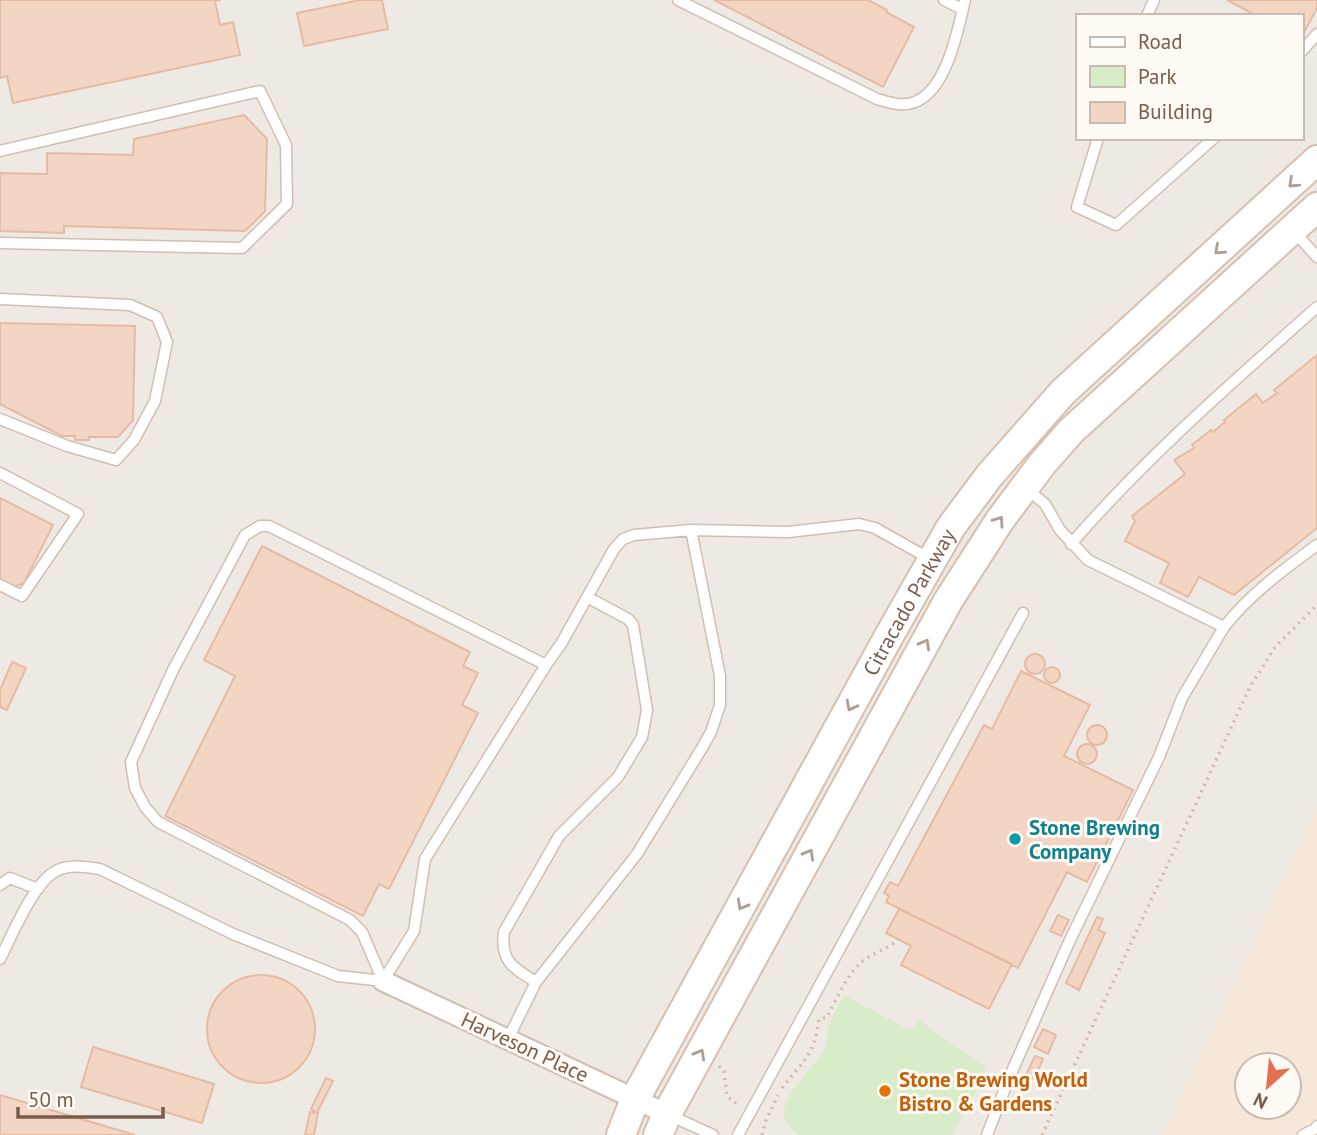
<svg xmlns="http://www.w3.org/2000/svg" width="1317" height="1135" font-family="'PT Sans',sans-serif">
  <rect width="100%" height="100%" fill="#fdf6ec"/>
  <path fill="#f5e8da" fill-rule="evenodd" d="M1317 807V1135H1163ZM1247 1065H1289V1107H1247Z"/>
  <path fill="#efe9e4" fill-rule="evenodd" d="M0 0H1317V807L1163 1135H0ZM1077 16H1301V138H1077Z"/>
  <path fill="#d8ecc9" d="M844 995 907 1029 913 1028 919 1020 972 1058 986 1066C979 1091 964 1111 953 1135H800C757 1110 813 1074 826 1046 828 1041 826 1035 828 1030 830 1018 839 1006 844 995Z"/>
  <path fill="#f3d5c3" stroke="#e6bba3" stroke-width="2" d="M0 0H221L215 1 220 25 233 22 240 55 13 103 7 76 0 78Z
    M360 0H382L388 29 304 46 297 13Z
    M714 0H868L887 10 886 12 914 27 883 87Z
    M1227 0H1317V8L1301 38V16H1257Z
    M244 115 267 139 265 211 245 231 64 226V233L0 231V173L47 174V153L133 155 134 139Z
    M0 323 135 326 133 420 118 437H89V440H75V436H62L0 404Z
    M1317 355V528L1234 595 1199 577 1188 597 1160 583 1169 563 1125 541 1135 521 1132 516 1185 474 1174 460 1194 448 1192 445 1211 430 1213 432 1225 422 1224 420 1256 394 1263 403 1277 393 1274 390Z
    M0 498 53 525 24 583 14 587 0 579Z
    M262 546 470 652 463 666 478 673 462 705 478 713 389 889 379 884 363 916 165 816 235 676 204 660Z
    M1025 664a10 10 0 1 1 20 0a10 10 0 1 1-20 0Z
    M12 662 26 668 7 710 0 707V690Z
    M1044 675a8 8 0 1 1 16 0a8 8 0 1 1-16 0Z
    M1021 671 1090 705 1064 756 1133 790 1087 882 1067 872 1018 968 886 902 889 896 884 893 890 882 898 886 984 725 992 729Z
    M1087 735a10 10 0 1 1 20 0a10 10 0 1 1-20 0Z
    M1077 754a10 10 0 1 1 20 0a10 10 0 1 1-20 0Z
    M899 909 1012 964 989 1009 901 965 911 946 886 933Z
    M1058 915 1069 920 1061 936 1050 931Z
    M1097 917 1103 919 1098 930 1105 933 1079 990 1066 983Z
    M207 1029a54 54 0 1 1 108 0a54 54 0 1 1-108 0Z
    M1043 1029 1056 1035 1048 1054 1034 1047Z
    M93 1047 214 1084 202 1123 81 1087Z
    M1035 1056 1043 1059 1034 1079 1026 1075Z
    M326 1078 333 1081 317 1113 311 1109Z
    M0 1095 135 1135H0Z
    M310 1112 318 1113 314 1135H305Z"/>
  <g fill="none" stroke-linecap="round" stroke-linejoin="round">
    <g stroke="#d1beb0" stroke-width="13">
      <path id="service" d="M678 0 877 99C890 103 903 107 915 102 947 90 958 29 965 0
        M944 0 962 9
        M1147 16 1154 0
        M1301 52 1317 34
        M1098 138 1077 207 1116 225 1214 138
        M0 151 260 91 286 145 287 204 242 248 0 243
        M1294 231 1317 257
        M0 299 130 305 157 317 167 342 155 401 134 440 116 460 67 446 0 419
        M0 473 78 514 22 596 0 585
        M1027 489 1045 504 1060 530 1088 560 1224 627C1250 594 1283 570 1317 545
        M1071 544C1146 457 1232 383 1317 307
        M0 885 10 878 38 889
        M0 959C12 936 33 883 56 871 70 864 85 867 100 869L233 934 338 976 383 981
        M383 981 362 932 350 920 158 822 145 807 135 788 131 762 173 670 245 535 260 526H269L546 665
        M383 981 414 931 425 859 546 665 561 644 614 549 623 539 634 535 691 530 788 532 859 524 875 528 930 559
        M536 982C513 968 500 961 504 932L559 836 618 777 642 737 647 710 633 625 628 619 587 597
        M508 1039 536 982 637 854 702 748 711 732 720 705V676L691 530
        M669 1115 713 1135
        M738 1135 1023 613
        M987 1135 1009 1078 1070 940 1159 757 1182 698 1224 627
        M1303 1135 1315 1129 1317 1126"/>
    </g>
    <g stroke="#d1beb0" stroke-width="23">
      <path id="minor" d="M383 981 667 1114"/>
    </g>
    <g stroke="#d6c0b0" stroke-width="32">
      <g id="secondary">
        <path id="s1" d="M621 1135 635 1099 889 636 951 527 989 476 1063 392 1317 160"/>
        <path d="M658 1135 667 1114 948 601 1000 520 1042 464 1071 431 1317 207"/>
      </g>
    </g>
    <path stroke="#d9b8a5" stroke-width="3.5" stroke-dasharray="2 5" stroke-linecap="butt" d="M719 1066 724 1071 727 1096 739 1106
      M782 1088C802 1062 815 1055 819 1019L827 1017C837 999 848 971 864 960 875 952 889 948 899 939
      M762 1135 766 1120 778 1095
      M1042 1135 1250 687 1275 647 1317 605"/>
    <use href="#service" stroke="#fff" stroke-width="10"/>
    <use href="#minor" stroke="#fff" stroke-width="19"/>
    <use href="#secondary" stroke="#fff" stroke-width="28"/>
  </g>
  <defs><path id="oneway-chevron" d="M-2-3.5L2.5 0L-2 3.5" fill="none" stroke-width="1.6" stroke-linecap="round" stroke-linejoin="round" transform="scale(1.75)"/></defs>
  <g stroke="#af9d94">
    <use href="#oneway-chevron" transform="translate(1293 183) rotate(137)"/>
    <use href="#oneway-chevron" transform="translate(1219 250) rotate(138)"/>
    <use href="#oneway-chevron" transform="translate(999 521) rotate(-55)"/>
    <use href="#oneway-chevron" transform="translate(925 644) rotate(-61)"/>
    <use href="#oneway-chevron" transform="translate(851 706) rotate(118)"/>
    <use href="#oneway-chevron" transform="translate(809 854) rotate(-61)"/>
    <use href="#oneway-chevron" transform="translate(742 905) rotate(119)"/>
    <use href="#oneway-chevron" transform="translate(700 1054) rotate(-61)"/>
  </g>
  <circle fill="#0f9aa8" stroke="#fffaf3" stroke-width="2.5" cx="1015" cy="839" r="7"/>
  <circle fill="#e8710a" stroke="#fffaf3" stroke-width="2.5" cx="885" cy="1091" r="7"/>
  <g text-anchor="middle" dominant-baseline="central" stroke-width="6" stroke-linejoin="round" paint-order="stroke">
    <g font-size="21" fill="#7a5c4d" stroke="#fffaf3">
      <text stroke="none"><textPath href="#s1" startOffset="606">Citracado Parkway</textPath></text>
      <text transform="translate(525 1047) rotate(25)">Harveson Place</text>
    </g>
    <g font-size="21" font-weight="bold" fill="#0d838f" stroke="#fffaf3" text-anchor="start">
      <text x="1029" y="827">Stone Brewing<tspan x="1029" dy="24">Company</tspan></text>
    </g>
    <g font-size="21" font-weight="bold" fill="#c56008" stroke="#fffaf3" text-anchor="start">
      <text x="899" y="1079">Stone Brewing World<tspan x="899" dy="24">Bistro &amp; Gardens</tspan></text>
    </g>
  </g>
  <rect x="1076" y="14" width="228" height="126" fill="#fffaf3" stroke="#cabbb1" stroke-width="2"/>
  <rect x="1090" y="37" width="35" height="10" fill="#ffffff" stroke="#cabbb1" stroke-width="2"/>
  <text x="1138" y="49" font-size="21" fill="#7a5c4d">Road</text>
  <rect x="1090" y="66" width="35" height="21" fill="#d8ecc9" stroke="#cabbb1" stroke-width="2"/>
  <text x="1138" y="84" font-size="21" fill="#7a5c4d">Park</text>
  <rect x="1090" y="102" width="35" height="21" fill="#f3d5c3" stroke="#cabbb1" stroke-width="2"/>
  <text x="1138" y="119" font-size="21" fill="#7a5c4d">Building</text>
  <g transform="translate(1268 1086) rotate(207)"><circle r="33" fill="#fffaf3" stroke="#cabbb1" stroke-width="2"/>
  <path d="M0-5L12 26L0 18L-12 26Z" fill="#e76f51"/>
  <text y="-10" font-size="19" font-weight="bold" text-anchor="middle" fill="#7a5c4d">N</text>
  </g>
  <path d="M18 1107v10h145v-10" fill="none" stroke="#7a5c4d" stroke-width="3.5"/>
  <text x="28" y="1107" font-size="21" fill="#7a5c4d" stroke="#fffaf3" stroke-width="5" paint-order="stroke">50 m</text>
</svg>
